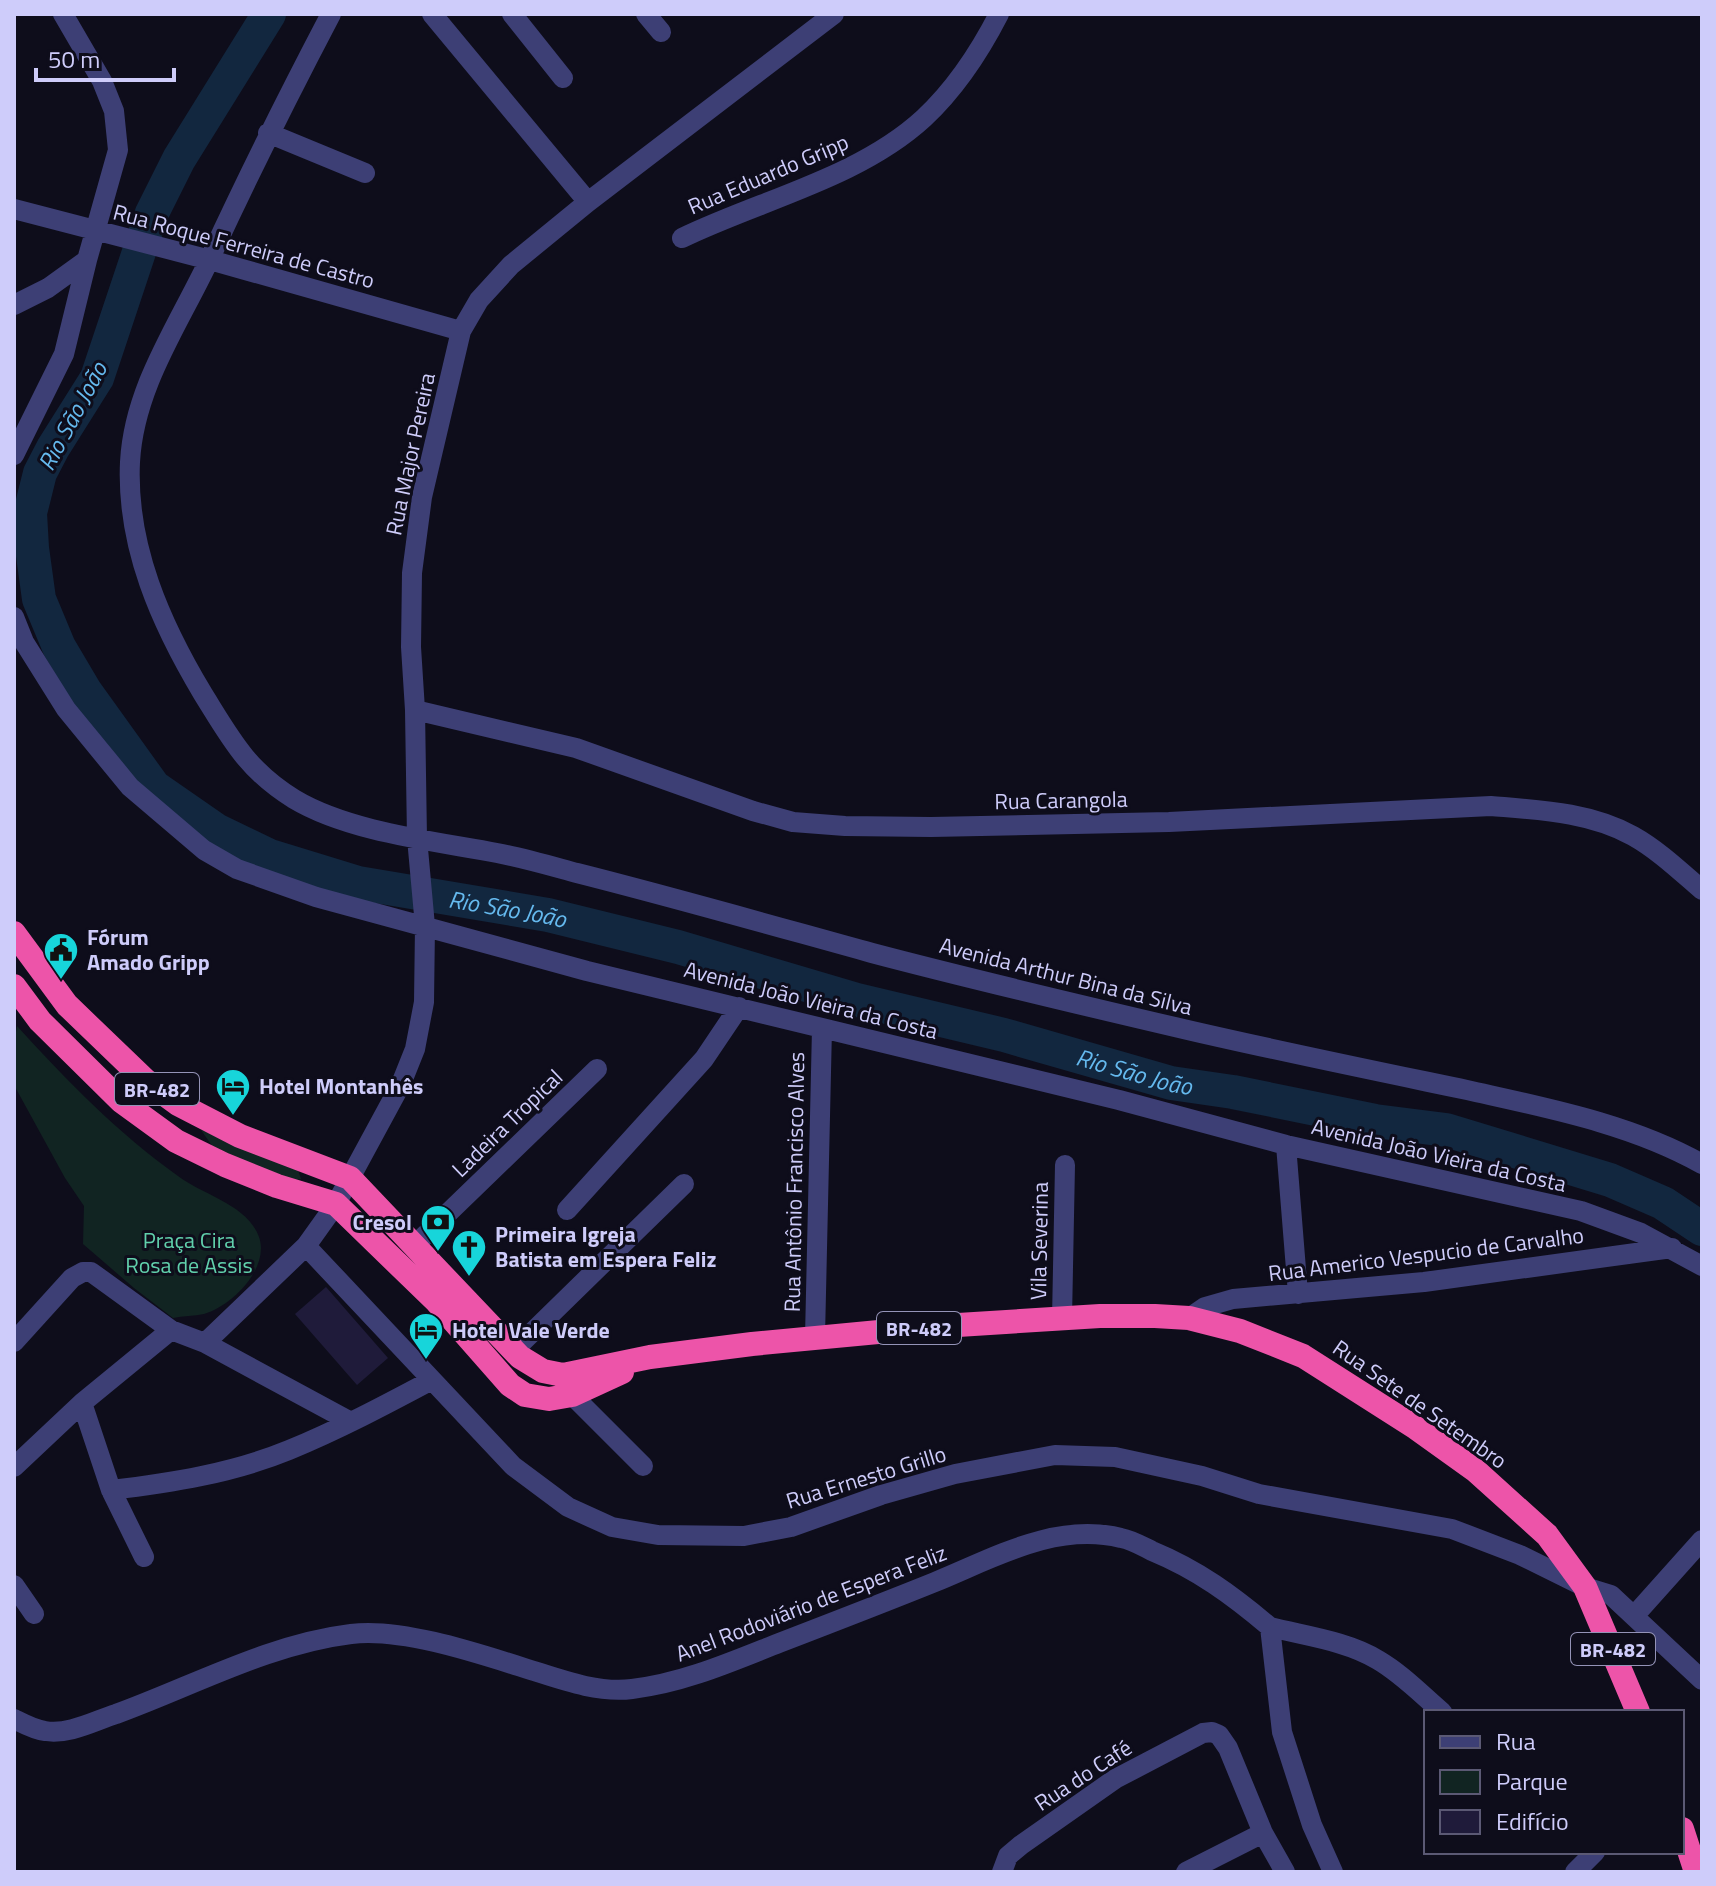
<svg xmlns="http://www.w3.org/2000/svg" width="1716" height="1886" font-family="'Titillium Web',sans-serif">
  <rect width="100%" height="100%" fill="#0e0d1b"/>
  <path fill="#112422" d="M17 1026C67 1081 118 1133 178 1176 203 1195 248 1205 259 1237 270 1268 232 1306 204 1314 194 1316 183 1316 173 1318L134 1288 83 1244 84 1206 65 1178 14 1085V1044Z
    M201 1130 291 1164 298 1170 301 1179 294 1180 215 1150Z"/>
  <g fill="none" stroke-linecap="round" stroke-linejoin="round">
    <path stroke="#12273f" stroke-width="34" id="s1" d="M269 14 179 159 152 213 97 378 53 448 40 473 30 513 32 548 39 599 59 647 85 691 154 787 216 830 270 856 358 883 548 915 678 947 857 1000 1004 1035 1171 1083 1233 1092 1375 1121 1446 1130 1610 1180 1663 1203 1702 1229"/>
  </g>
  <path fill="#1f1b3a" d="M326 1287 388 1358 357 1385 295 1314Z"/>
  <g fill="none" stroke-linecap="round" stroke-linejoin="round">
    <path stroke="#3d3f75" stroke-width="20" d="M331 14C289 94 249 174 211 256 180 323 134 386 130 462 126 546 161 624 203 694 231 739 247 770 294 799 349 832 434 841 497 853 524 858 551 866 577 873 676 898 774 926 872 953 978 981 1085 1006 1192 1031 1283 1052 1376 1071 1467 1090 1547 1108 1631 1124 1702 1164
      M432 14 588 202
      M512 14 563 78
      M646 14 661 32
      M268 133 365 173
      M14 209 210 260 461 331
      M682 238C760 200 859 178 924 118 955 89 980 51 999 14
      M14 305 48 288 87 260 118 150 114 111 102 81 63 14
      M14 455 64 354 87 260
      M14 617 24 642 66 709 130 787 204 850 237 869 316 897 587 971 1119 1100 1286 1145 1581 1211 1641 1233 1702 1266
      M415 710 576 748 753 811 793 822 845 826 931 827 1169 822 1491 806C1539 810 1590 812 1633 836 1658 850 1680 871 1702 890
      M1286 1145 1298 1294
      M567 1210 704 1059 739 1007
      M415 1245 597 1069
      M306 1246 513 1466 568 1507 612 1527 658 1535 744 1536 791 1527 881 1495 955 1474 1055 1455 1115 1457 1202 1476 1259 1494 1452 1529 1520 1555 1585 1587 1611 1595 1702 1680
      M1189 1318 1205 1307 1233 1299 1424 1282 1672 1248
      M1062 1319 1065 1165
      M815 1337 822 1028
      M14 1342 72 1278 83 1272H91L171 1330 205 1343 351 1422
      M205 1343 306 1246 336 1204 401 1084 415 1049 424 1002 425 926 417 838 415 710 411 647 412 573 422 497 461 331 479 300 511 265 588 202 834 14
      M514 1350 684 1184
      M572 1395 643 1466
      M82 1403 111 1490 144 1557
      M14 1467 82 1403 171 1330
      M111 1490C171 1483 233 1473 289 1450 338 1430 385 1405 432 1380
      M14 1585 34 1614
      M1634 1616 1702 1540
      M1270 1627C1305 1636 1347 1641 1378 1660 1402 1674 1421 1694 1442 1712
      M14 1719C24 1724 35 1730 45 1731 69 1735 94 1721 116 1714 193 1686 269 1644 351 1634 402 1627 483 1655 534 1671 565 1681 599 1693 632 1689 683 1683 731 1662 779 1643 831 1623 883 1603 935 1582 994 1558 1055 1522 1121 1538 1132 1540 1142 1546 1152 1551 1198 1570 1232 1595 1270 1627L1282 1732 1312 1825 1333 1872
      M1002 1872 1008 1856 1021 1845 1115 1779 1203 1733 1212 1732 1219 1735 1228 1748 1263 1833 1285 1872
      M1186 1872 1263 1833
      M1575 1872 1595 1852"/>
    <path stroke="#ed54a9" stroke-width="24" d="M14 933 67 1005 145 1080 178 1104 240 1136 350 1178 520 1357 543 1371 563 1375 650 1357 752 1344 942 1326 1100 1316H1155L1189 1318 1240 1331 1303 1356 1416 1428 1476 1471 1547 1535 1585 1587 1638 1712
      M14 986 40 1021 121 1101 176 1141 225 1165 277 1186 336 1204 437 1302 510 1385 525 1395 549 1399 572 1395 622 1372
      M1682 1829 1696 1872"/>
  </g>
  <defs>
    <g id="civic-pin" transform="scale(1.8)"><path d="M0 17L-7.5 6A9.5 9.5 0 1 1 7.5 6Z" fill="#17d5da" stroke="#0e0d1b"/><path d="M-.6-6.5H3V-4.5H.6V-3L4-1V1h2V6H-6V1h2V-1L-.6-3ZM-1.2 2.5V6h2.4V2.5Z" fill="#111"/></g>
    <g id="hotel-pin" transform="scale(1.8)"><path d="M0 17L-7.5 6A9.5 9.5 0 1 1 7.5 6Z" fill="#17d5da" stroke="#0e0d1b"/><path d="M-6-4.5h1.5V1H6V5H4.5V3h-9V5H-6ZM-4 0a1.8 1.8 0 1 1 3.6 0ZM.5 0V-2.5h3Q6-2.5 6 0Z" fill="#111"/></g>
    <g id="bank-pin" transform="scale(1.8)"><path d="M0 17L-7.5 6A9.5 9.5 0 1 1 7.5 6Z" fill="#17d5da" stroke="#0e0d1b"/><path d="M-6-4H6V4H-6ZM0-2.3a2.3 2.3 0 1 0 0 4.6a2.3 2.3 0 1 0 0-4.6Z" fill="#111"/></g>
    <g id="church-pin" transform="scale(1.8)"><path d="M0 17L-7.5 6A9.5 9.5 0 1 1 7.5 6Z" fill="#17d5da" stroke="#0e0d1b"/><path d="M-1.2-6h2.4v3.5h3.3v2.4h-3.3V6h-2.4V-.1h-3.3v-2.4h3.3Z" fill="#111"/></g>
  </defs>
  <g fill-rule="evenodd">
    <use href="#civic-pin" x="61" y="950"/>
    <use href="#hotel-pin" x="233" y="1086"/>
    <use href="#bank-pin" x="438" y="1222"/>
    <use href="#church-pin" x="469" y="1247"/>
    <use href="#hotel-pin" x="426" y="1330"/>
  </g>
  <g text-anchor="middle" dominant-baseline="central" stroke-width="6" stroke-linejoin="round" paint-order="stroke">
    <g fill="#0e0d1b" stroke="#9493b7" stroke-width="2">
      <rect x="115" y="1073" width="84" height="32" rx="6"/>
      <rect x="877" y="1312" width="84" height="32" rx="6"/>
      <rect x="1571" y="1633" width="84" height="32" rx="6"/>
    </g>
    <g font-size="20" font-weight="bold" fill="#ceccfa">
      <text x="157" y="1089">BR-482</text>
      <text x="919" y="1328">BR-482</text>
      <text x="1613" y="1649">BR-482</text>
    </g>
    <g font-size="22" fill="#ceccfa" stroke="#0e0d1b">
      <text transform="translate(768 174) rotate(-23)">Rua Eduardo Gripp</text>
      <text transform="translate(244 246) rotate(15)">Rua Roque Ferreira de Castro</text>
      <text transform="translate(410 454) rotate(-78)">Rua Major Pereira</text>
      <text transform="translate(1061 800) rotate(-1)">Rua Carangola</text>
      <text transform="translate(1066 976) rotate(14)">Avenida Arthur Bina da Silva</text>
      <text transform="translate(811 1000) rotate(14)">Avenida João Vieira da Costa</text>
      <text transform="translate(507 1123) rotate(-44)">Ladeira Tropical</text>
      <text transform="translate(1439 1155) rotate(13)">Avenida João Vieira da Costa</text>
      <text transform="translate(794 1182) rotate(-89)">Rua Antônio Francisco Alves</text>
      <text transform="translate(1039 1241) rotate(-89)">Vila Severina</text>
      <text transform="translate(1426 1254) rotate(-7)">Rua Americo Vespucio de Carvalho</text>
      <text transform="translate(1420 1404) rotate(35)">Rua Sete de Setembro</text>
      <text transform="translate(866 1477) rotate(-17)">Rua Ernesto Grillo</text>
      <text transform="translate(811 1603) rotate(-21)">Anel Rodoviário de Espera Feliz</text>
      <text transform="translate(1083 1775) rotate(-33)">Rua do Café</text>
    </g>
    <g font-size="22" font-weight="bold" fill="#ceccfa" stroke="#0e0d1b" text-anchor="start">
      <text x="87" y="937">Fórum<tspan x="87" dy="25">Amado Gripp</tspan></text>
      <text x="259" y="1086">Hotel Montanhês</text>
      <text x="412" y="1222" text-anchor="end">Cresol</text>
      <text x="495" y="1234">Primeira Igreja<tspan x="495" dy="25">Batista em Espera Feliz</tspan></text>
      <text x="452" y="1330">Hotel Vale Verde</text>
    </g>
    <g font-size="22" fill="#61d0ac" stroke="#0e0d1b">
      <text x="189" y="1240">Praça Cira<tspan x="189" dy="25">Rosa de Assis</tspan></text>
    </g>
    <g font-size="24" font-style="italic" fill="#65b9ee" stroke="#0e0d1b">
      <text transform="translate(72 416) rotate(-62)">Rio São João</text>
      <text stroke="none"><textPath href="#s1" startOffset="1244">Rio São João</textPath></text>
      <text stroke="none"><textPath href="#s1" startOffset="1892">Rio São João</textPath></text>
    </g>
  </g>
  <rect width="1716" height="1886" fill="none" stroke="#ceccfa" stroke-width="32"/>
  <rect x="1424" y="1710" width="260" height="144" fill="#0e0d1b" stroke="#5b5974" stroke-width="2"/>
  <rect x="1440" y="1736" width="40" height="12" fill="#3d3f75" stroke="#5b5974" stroke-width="2"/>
  <text x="1496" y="1750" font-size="24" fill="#ceccfa">Rua</text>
  <rect x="1440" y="1770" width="40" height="24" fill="#112422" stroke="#5b5974" stroke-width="2"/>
  <text x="1496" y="1790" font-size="24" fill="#ceccfa">Parque</text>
  <rect x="1440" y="1810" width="40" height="24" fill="#1f1b3a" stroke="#5b5974" stroke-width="2"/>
  <text x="1496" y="1830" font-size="24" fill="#ceccfa">Edifício</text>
  <path d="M36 68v12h138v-12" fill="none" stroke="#ceccfa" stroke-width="4"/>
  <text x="48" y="68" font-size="24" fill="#ceccfa" stroke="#0e0d1b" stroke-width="6" paint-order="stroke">50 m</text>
</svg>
